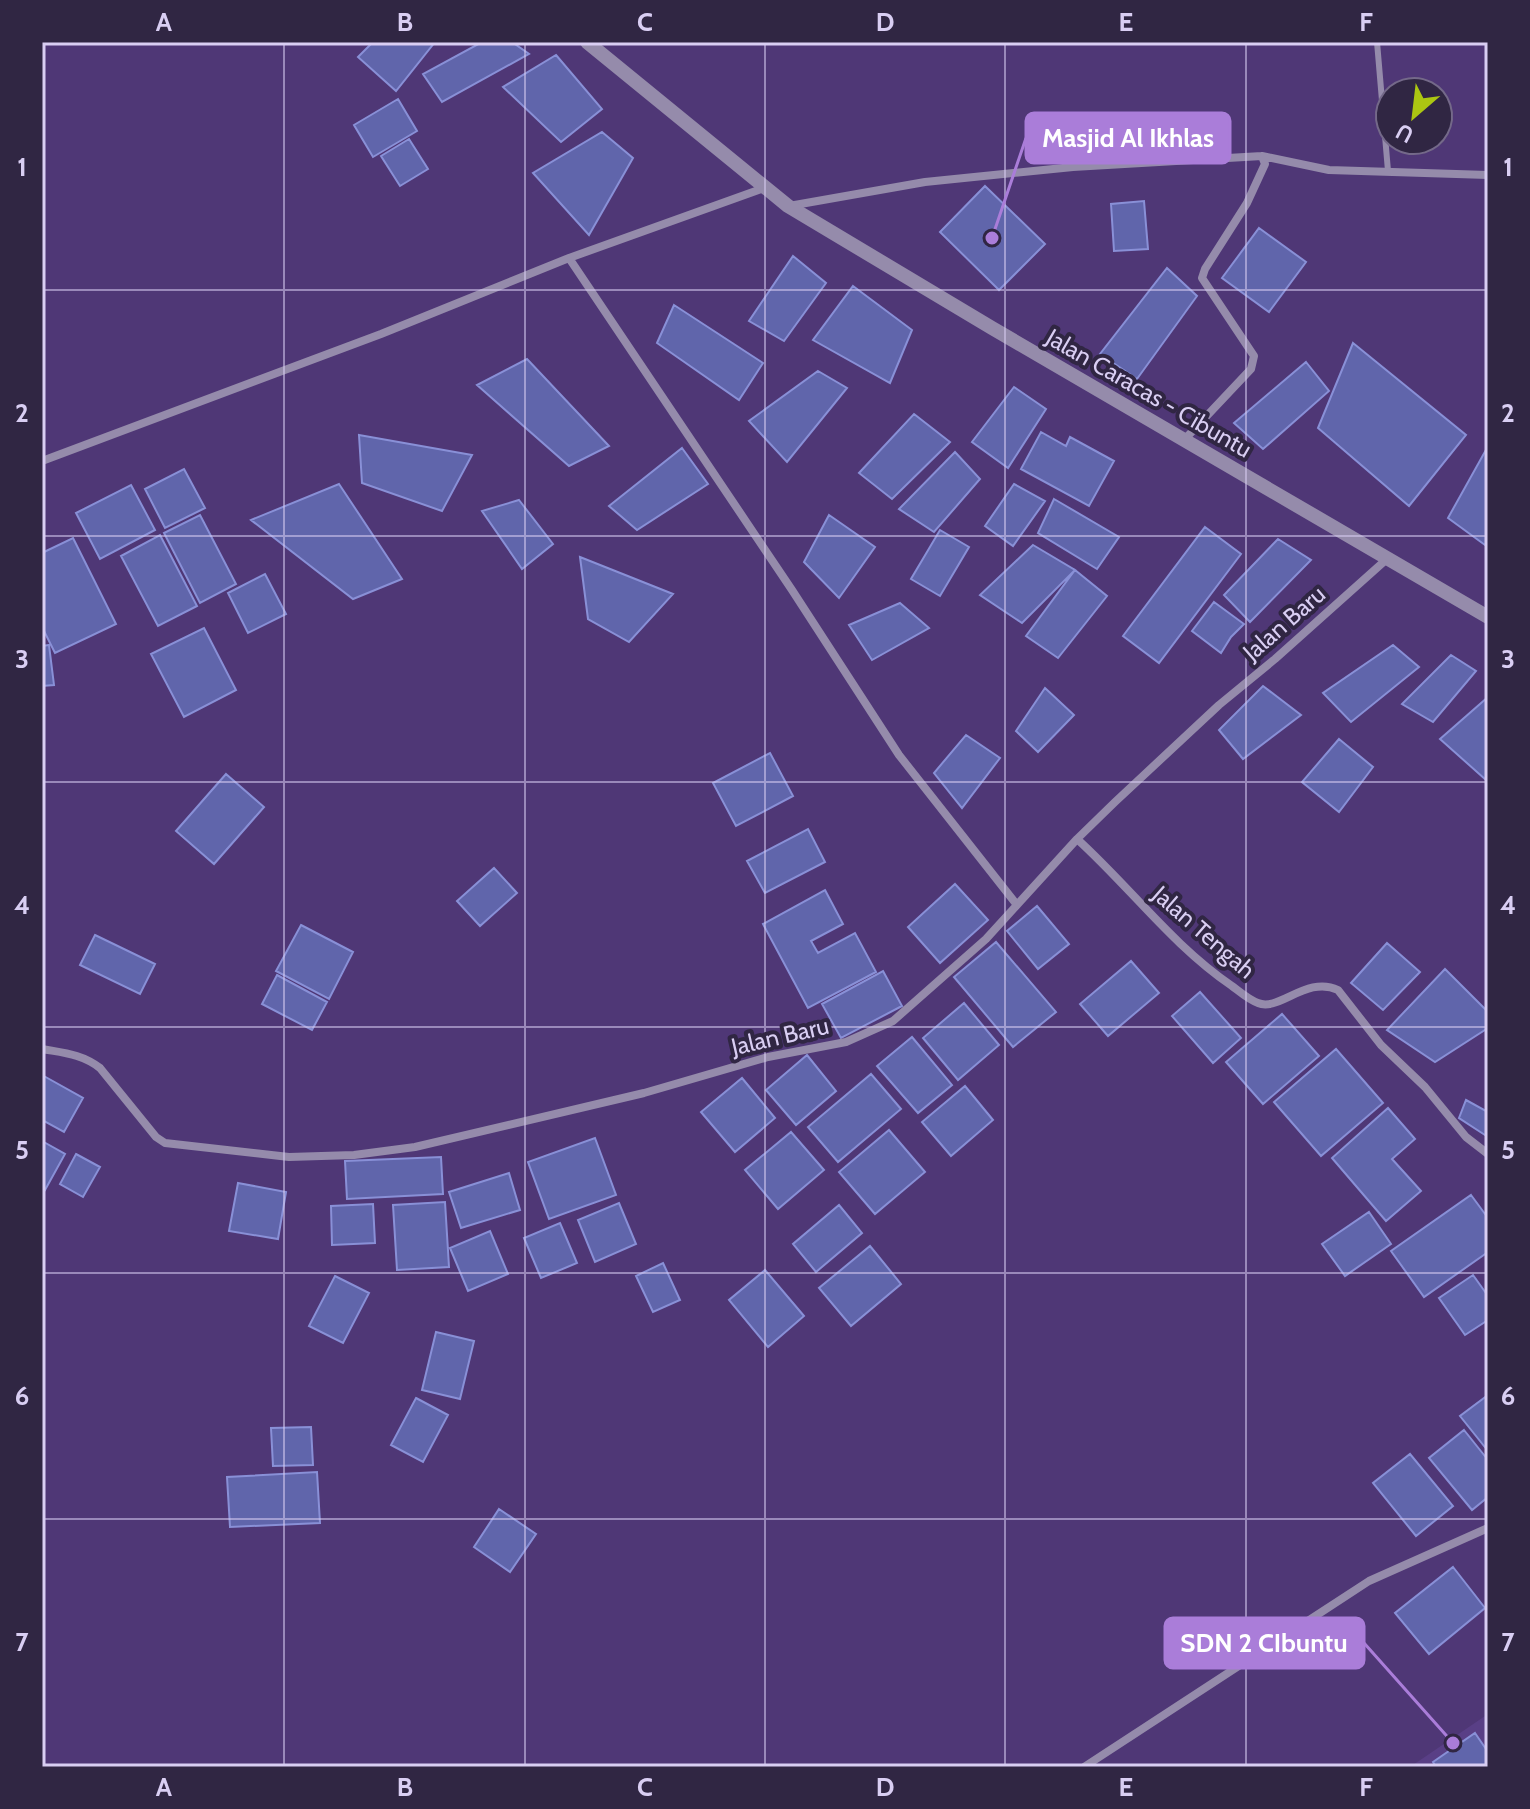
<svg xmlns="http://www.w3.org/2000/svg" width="1530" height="1809" font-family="Cabin,sans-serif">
  <rect width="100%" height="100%" fill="#4f3776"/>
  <path fill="#593f86" d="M1488 1714V1752L1474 1734 1433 1762 1436 1767H1410Z"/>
  <path fill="#6065ab" stroke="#8990d7" stroke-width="2" d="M373 42H435L396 91 358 57Z
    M482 42H512L529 54 442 102 423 74Z
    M556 55 602 109 561 142 503 87Z
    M398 99 417 131 373 157 354 125Z
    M602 132 633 158 589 235 533 173Z
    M409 139 428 169 400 186 381 156Z
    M985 186 1045 244 999 290 940 232Z
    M1144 201 1148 249 1114 251 1111 204Z
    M1259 228 1306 262 1269 312 1222 278Z
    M793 256 826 283 784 341 749 321Z
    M1167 268 1197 296 1137 379 1100 354Z
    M853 286 912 330 890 383 813 340Z
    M674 305 763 363 739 400 657 343Z
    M1353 343 1466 435 1409 506 1318 428Z
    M527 359 609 446 569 466 477 385Z
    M1306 362 1329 391 1263 449 1234 423Z
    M818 371 847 388 787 462 749 421Z
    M1014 387 1046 409 1008 468 972 442Z
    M914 414 950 442 892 499 859 473Z
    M1041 432 1066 446 1070 437 1114 461 1089 506 1021 469Z
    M359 435 472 455 442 511 362 483Z
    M682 448 708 484 637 530 609 506Z
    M1487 448 1488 542 1485 545 1448 518Z
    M955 452 980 479 934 532 899 509Z
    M184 469 205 508 165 528 145 489Z
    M339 484 402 579 353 599 251 520Z
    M1014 484 1045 501 1013 546 985 526Z
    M131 485 155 530 100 559 76 513Z
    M1054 499 1119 537 1097 569 1038 533Z
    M519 500 553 544 522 569 482 511Z
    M200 515 236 584 200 603 164 533Z
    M829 515 875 547 839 598 804 562Z
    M1205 527 1241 554 1159 663 1123 636Z
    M940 530 969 547 940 596 911 579Z
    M160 535 197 606 158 626 121 556Z
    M73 538 116 624 55 653 42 627V553Z
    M1278 539 1311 560 1250 622 1224 595Z
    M1033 545 1075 570 1022 623 980 595Z
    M580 557 673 594 629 642 588 619Z
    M1075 570 1107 596 1058 658 1026 636Z
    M265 574 286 614 248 633 228 593Z
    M1214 602 1244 624 1231 637 1221 653 1192 631Z
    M900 603 929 628 872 660 849 625Z
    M204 628 236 690 184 717 151 654Z
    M49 645 54 685 42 686V646Z
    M1393 645 1419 667 1351 722 1323 693Z
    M1451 655 1476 671 1433 722 1402 704Z
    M1263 686 1301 715 1243 759 1219 730Z
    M1045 688 1074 715 1038 752 1016 731Z
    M1488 697V777L1486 780 1440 739Z
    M966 735 1000 758 962 808 934 773Z
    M1339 739 1373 767 1339 812 1302 782Z
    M770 753 793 796 736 826 713 783Z
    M226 774 264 807 214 864 176 831Z
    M808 829 825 862 765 893 747 861Z
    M494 868 517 893 480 926 457 901Z
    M955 884 988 920 940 963 908 927Z
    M825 890 843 924 811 941 818 953 855 933 876 972 808 1008 763 924Z
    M1037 906 1069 944 1038 969 1007 931Z
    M301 925 353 952 329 999 276 971Z
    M95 935 155 964 140 994 80 965Z
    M996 942 1056 1012 1013 1047 954 977Z
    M1387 943 1420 972 1383 1010 1351 983Z
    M1131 961 1159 993 1108 1036 1080 1004Z
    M1445 969 1488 1012V1028L1435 1062 1387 1030Z
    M883 971 902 1006 841 1038 822 1004Z
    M277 975 327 1002 312 1030 262 1004Z
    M1200 992 1241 1038 1213 1063 1172 1016Z
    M964 1003 999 1045 958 1080 923 1038Z
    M1282 1014 1319 1056 1263 1104 1226 1062Z
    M912 1037 952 1085 918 1113 877 1066Z
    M1336 1049 1383 1103 1321 1156 1274 1102Z
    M807 1055 836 1091 796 1125 766 1090Z
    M871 1074 901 1109 838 1162 808 1127Z
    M42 1075 83 1098 64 1132 42 1120Z
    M742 1078 775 1118 735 1152 701 1112Z
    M965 1086 993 1120 951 1156 922 1122Z
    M1466 1100 1488 1112V1137L1459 1118Z
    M1388 1108 1415 1139 1392 1159 1421 1191 1386 1221 1332 1158Z
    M889 1130 925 1172 875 1214 839 1172Z
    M791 1132 824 1170 778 1209 745 1170Z
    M595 1138 616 1195 549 1219 528 1162Z
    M42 1141 65 1154 45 1190 42 1188Z
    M76 1154 100 1167 83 1197 60 1184Z
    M441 1157 443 1194 347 1199 345 1161Z
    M509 1173 520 1210 461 1228 449 1192Z
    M238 1183 286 1192 278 1239 229 1231Z
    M1471 1195 1488 1218V1252L1424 1297 1391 1251Z
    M445 1202 449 1267 397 1270 393 1205Z
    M619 1203 636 1244 595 1262 578 1220Z
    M373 1204 375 1243 332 1245 331 1206Z
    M839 1205 862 1233 816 1272 793 1244Z
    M1369 1212 1391 1244 1345 1276 1322 1244Z
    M560 1223 577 1263 541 1278 524 1238Z
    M490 1231 508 1274 468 1291 450 1248Z
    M870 1246 901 1284 851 1326 819 1288Z
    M663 1263 680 1300 653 1312 636 1276Z
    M765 1270 804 1316 768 1347 729 1300Z
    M1473 1275 1488 1296V1320L1465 1335 1439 1298Z
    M335 1276 369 1293 343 1343 309 1326Z
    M436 1332 474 1341 460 1399 422 1390Z
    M1488 1395V1451L1460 1416Z
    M416 1398 448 1415 423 1462 391 1445Z
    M311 1427 313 1465 273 1466 271 1428Z
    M1464 1430 1488 1460V1497L1472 1510 1429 1458Z
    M1410 1454 1453 1506 1416 1536 1373 1483Z
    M317 1472 320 1523 230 1527 227 1477Z
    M499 1509 536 1534 510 1572 474 1547Z
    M1453 1567 1485 1608 1429 1654 1395 1613Z
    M1475 1733 1488 1752V1767H1436L1433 1762Z"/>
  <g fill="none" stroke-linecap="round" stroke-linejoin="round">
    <path stroke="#958bab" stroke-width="6" d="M1377 42 1388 171"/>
    <path stroke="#958bab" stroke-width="8" d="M1262 156 1329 170 1488 175
      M789 206 925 182 1073 167 1262 156 1265 164 1247 203 1205 269 1202 278 1254 356 1251 369 1185 439
      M569 258 792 590 899 755 1017 905
      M42 461 381 334 569 258 764 188
      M1077 839C1130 887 1173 946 1232 986 1240 992 1249 1000 1258 1003 1279 1012 1307 975 1338 990L1381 1045 1425 1087 1466 1137 1488 1154
      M42 1049C64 1053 82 1054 100 1068L156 1137 165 1143 289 1157 354 1155 415 1147 644 1093 768 1057 846 1042 893 1021 986 939 1077 839 1115 802 1219 705 1275 659 1388 558
      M1084 1767 1369 1581 1488 1528"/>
    <path stroke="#958bab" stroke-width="14" d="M587 42 788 206 992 328 1488 617"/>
  </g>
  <path fill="none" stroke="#d9cef3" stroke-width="2" stroke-opacity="0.55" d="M284 42V1767M525 42V1767M765 42V1767M1005 42V1767M1246 42V1767M42 290H1488M42 536H1488M42 782H1488M42 1027H1488M42 1273H1488M42 1519H1488"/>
  <g text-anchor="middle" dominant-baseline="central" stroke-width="8" stroke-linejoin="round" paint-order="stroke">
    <g font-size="24" fill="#d9cef3" stroke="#302643">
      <text transform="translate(1149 393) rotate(30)">Jalan Caracas - Cibuntu</text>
      <text transform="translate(1284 623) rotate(-41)">Jalan Baru</text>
      <text transform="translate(1204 932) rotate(41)">Jalan Tengah</text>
      <text transform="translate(780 1036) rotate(-13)">Jalan Baru</text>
    </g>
  </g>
  <path fill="none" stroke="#aa7dd9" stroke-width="3" d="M992 238L1026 138M1453 1743L1364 1643"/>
  <g fill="#aa7dd9" stroke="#302643" stroke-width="3">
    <circle cx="992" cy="238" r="8"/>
    <circle cx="1453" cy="1743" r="8"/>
  </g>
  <g fill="#aa7dd9" stroke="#aa7dd9" stroke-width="3">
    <rect x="1026" y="113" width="204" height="50" rx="8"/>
    <rect x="1165" y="1618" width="199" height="50" rx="8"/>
  </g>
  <g font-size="26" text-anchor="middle" font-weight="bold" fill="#fff">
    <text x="1128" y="147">Masjid Al Ikhlas</text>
    <text x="1264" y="1652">SDN 2 CIbuntu</text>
  </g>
  <rect width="1530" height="1809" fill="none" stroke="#302643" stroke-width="88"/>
  <g transform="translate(1414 116) rotate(208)"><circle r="38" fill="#302643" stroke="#746989" stroke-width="2"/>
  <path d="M0-6L14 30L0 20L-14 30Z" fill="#acc612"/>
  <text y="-12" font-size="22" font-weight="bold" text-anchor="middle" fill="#d9cef3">U</text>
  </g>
  <rect x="44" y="44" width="1442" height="1721" fill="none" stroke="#d9cef3" stroke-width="3"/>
  <g font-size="26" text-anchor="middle" font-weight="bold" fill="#d9cef3">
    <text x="164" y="31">A</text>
    <text x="405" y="31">B</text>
    <text x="645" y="31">C</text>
    <text x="885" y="31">D</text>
    <text x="1126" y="31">E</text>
    <text x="1366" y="31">F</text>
    <text x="22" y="176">1</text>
    <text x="1508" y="176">1</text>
    <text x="22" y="422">2</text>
    <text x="1508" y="422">2</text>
    <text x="22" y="668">3</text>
    <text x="1508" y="668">3</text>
    <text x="22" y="914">4</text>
    <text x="1508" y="914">4</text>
    <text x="22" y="1159">5</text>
    <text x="1508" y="1159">5</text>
    <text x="22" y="1405">6</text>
    <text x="1508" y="1405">6</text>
    <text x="22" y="1651">7</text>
    <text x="1508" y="1651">7</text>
    <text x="164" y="1796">A</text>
    <text x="405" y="1796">B</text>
    <text x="645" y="1796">C</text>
    <text x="885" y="1796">D</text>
    <text x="1126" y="1796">E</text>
    <text x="1366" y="1796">F</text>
  </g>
</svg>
